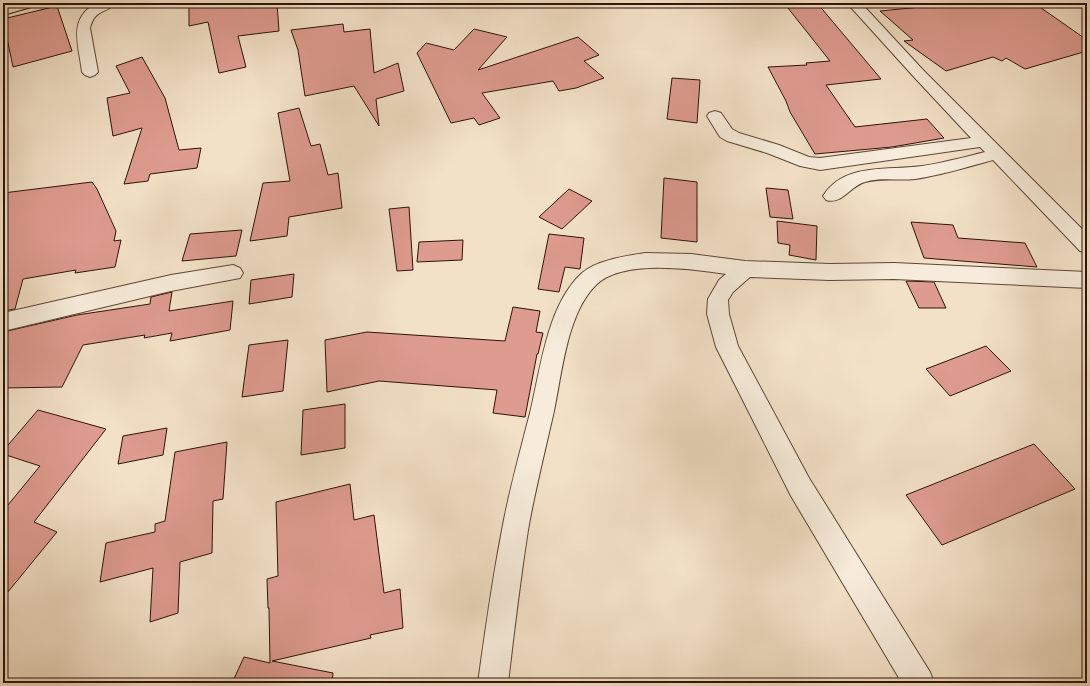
<svg xmlns="http://www.w3.org/2000/svg" width="1090" height="686" font-family="'Libre Bodoni',serif">
  <rect width="100%" height="100%" fill="#f3e1c7"/>
  <filter id="stains"><feTurbulence type="fractalNoise" baseFrequency=".005" numOctaves="4"/><feColorMatrix values="0 0 0 0 .2 0 0 0 0 .09 0 0 0 0 .02 0 0 0 .5 -.17"/></filter>
  <radialGradient id="worn" r=".72"><stop offset=".6" stop-color="#630" stop-opacity="0"/><stop offset="1" stop-color="#630" stop-opacity=".3"/></radialGradient>
  <path fill="#de9b8f" stroke="#2e1308" d="M189 3H277L279 31 238 36 246 67 219 73 208 22 189 26Z
    M784 3H817L881 79 826 85 855 127 927 119 944 138 892 147 815 154 790 112 786 101 768 67 807 65 806 63 830 61Z
    M962 3H1034L1087 40V51L1025 69 1006 58 1002 61 993 57 946 71 904 41 913 40 880 11Z
    M57 6 72 51 13 67 3 19Z
    M343 24 344 32 370 29 374 73 398 63 404 91 376 99 379 126 354 86 305 96 298 50 291 30Z
    M474 29 507 37 478 70 578 37 599 55 584 61 604 78 576 88 559 91 553 81 482 93 500 118 479 125 474 118 451 123 417 53 426 43 454 50Z
    M142 57 165 98 179 150 201 148 197 168 150 174 148 181 124 184 142 128 113 136 107 98 130 93 116 66Z
    M672 78 700 80 697 123 667 119Z
    M299 108 311 146 320 144 328 175 338 173 342 208 289 217 287 236 250 241 263 183 290 181 278 113Z
    M664 178 697 182V242L661 238Z
    M92 182 97 189 116 231 114 241 121 240 115 267 75 273 76 270 23 279 15 309 3 311V193Z
    M766 188 788 190 793 219 770 217Z
    M569 189 592 201 562 229 539 217Z
    M409 207 413 270 397 271 389 209Z
    M777 221 817 226 816 260 789 255 790 245 778 243Z
    M911 222 953 225 958 238 1025 243 1037 267 924 258Z
    M242 230 236 256 182 261 190 234Z
    M549 234 584 238 580 269 565 267 559 292 538 289Z
    M463 240 462 260 417 262 419 242Z
    M294 274 292 297 249 304 251 280Z
    M906 281 934 282 946 308H919Z
    M172 292 169 311 233 301 230 330 170 341 172 333 144 338 145 335 83 345 62 387 3 388V332L77 315 150 304 151 297Z
    M513 307 540 311 536 332 543 333 538 354H537L525 417 493 413 497 390 379 381 327 392 325 340 367 332 505 341Z
    M288 340 283 391 242 397 249 345Z
    M986 346 1011 371 950 396 926 369Z
    M345 404V448L301 455 303 410Z
    M38 410 106 429 34 522 57 532 3 598V511L40 466 3 454V451Z
    M167 428 163 455 118 464 123 436Z
    M227 442 223 499 213 501 212 553 180 562 178 613 150 622 153 568 100 582 106 543 155 532V524L165 521 175 452Z
    M1034 444 1075 489 942 545 906 495Z
    M350 484 354 520 374 515 384 593 400 589 403 628 370 635 371 638 272 661 333 673 332 683H232L244 657 270 663 269 608H268L267 579 278 576 276 502Z"/>
  <g fill="none" stroke-linecap="round" stroke-linejoin="round">
    <g stroke="#5f4638" stroke-width="2">
      <path id="minor" d="M97 3H115C107 14 95 8 90 28L98 72 95 75 90 77 85 75 82 72C79 46 67 18 97 3Z
        M847 3H861L924 71 1087 234V253L1080 251 993 160C967 167 942 175 915 179 899 181 881 177 865 182 850 186 842 205 826 200L823 196C844 162 888 171 922 166 943 163 964 157 985 152L980 147 820 170 800 166 767 153 727 141 720 137 707 116 709 113 715 111 721 113 732 129 739 133 779 145 809 157 820 158 971 138 914 77Z
        M645 253 691 254 745 261 830 264 894 263 1087 272V288L894 279 830 280 750 277 733 292 728 300 729 314 738 346 809 478 930 672 934 683H902L791 496 716 347 707 314 708 299 719 280 726 274C693 269 624 259 597 284 567 312 562 373 554 411 545 451 535 490 528 530 520 581 514 632 508 683H478C485 632 492 581 502 530 509 491 520 452 530 413 541 368 547 305 582 273 597 260 626 256 645 253Z
        M233 265 240 268 243 273 240 278 171 291 3 331V313L171 275Z"/>
    </g>
    <g stroke="#2e1308" stroke-width="2">
      <path id="major" d="M16 3H37L35 6 3 15V7Z"/>
    </g>
    <use href="#minor" fill="#f7ecdb" fill-rule="evenodd"/>
    <use href="#major" fill="#f3e1c7" fill-rule="evenodd"/>
  </g>
  <rect width="1090" height="686" fill="none" stroke="#f3e1c7" stroke-width="16"/>
  <rect x="4" y="4" width="1082" height="678" fill="none" stroke="#2e1308" stroke-width="2"/>
  <rect x="8" y="8" width="1074" height="670" fill="none" stroke="#2e1308"/>
  <rect width="100%" height="100%" filter="url(#stains)"/>
  <rect width="100%" height="100%" fill="url(#worn)"/>
</svg>
